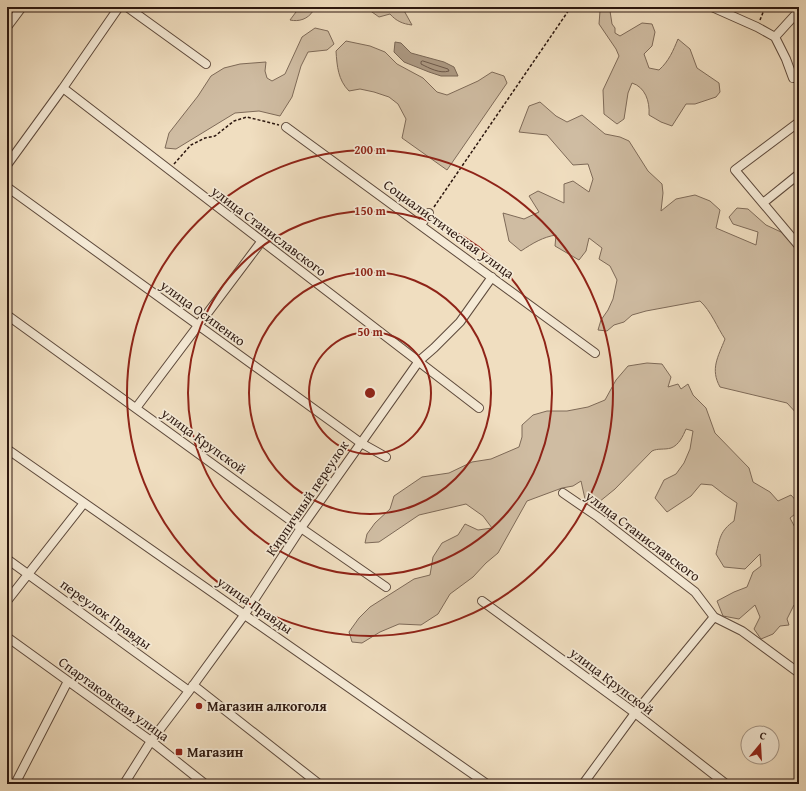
<svg xmlns="http://www.w3.org/2000/svg" width="806" height="791" font-family="'Gentium Book Plus',serif">
  <rect width="100%" height="100%" fill="#f0dec0"/>
  <filter id="stains"><feTurbulence type="fractalNoise" baseFrequency=".005" numOctaves="4"/><feColorMatrix values="0 0 0 0 .2 0 0 0 0 .09 0 0 0 0 .02 0 0 0 .5 -.17"/></filter>
  <radialGradient id="worn" r=".72"><stop offset=".6" stop-color="#630" stop-opacity="0"/><stop offset="1" stop-color="#630" stop-opacity=".3"/></radialGradient>
  <path fill="#cfbca2" stroke="#7e6a58" d="M291 7H310L313 11C308 19 299 22 290 20L296 12Z
    M365 7H402L412 25C403 24 396 21 390 14L379 17Z
    M600 11H610L612 24 615 28V33L620 36 642 23 652 24 655 32 652 46 644 54 649 68 659 70C669 61 673 51 678 39L690 49 697 68 719 83 720 92 716 97 695 104H686L672 126 661 122 649 115C650 101 645 87 632 83L628 93 624 119 617 124 604 114 603 90 619 56 616 49 599 24Z
    M315 28 328 31 334 44 327 50 308 52 301 66 292 97 280 116 259 111 235 113 176 149 165 148 169 133 198 96 211 76 224 68 240 64 266 62 265 71 267 78 272 81 285 74 302 37Z
    M346 41 370 46 385 52 397 64 423 78 437 92 447 95 478 81 492 72 504 76 507 83 447 170 402 138 406 119 398 104 389 97 374 92 360 89 349 91C338 80 337 66 336 51Z
    M540 102 556 116 567 122 582 115 605 134 620 137 629 141 648 171 662 184 663 193 661 211 676 199 695 195 710 201 720 210 716 228 756 245 758 232 733 224 729 217 737 208 748 209 766 225 781 232 795 247 799 249V416L787 403 720 387C710 369 718 357 725 339 717 327 711 311 700 301L646 311 632 315 624 322 614 325 607 331 598 330 601 320 608 310 613 299 617 280 610 266 599 259 602 248 589 238 586 251 579 260 555 246 556 235C543 237 533 243 521 251L509 241 503 213 524 219 539 212 529 196 538 191 564 203V184L573 181 589 192 593 179 588 164 573 165 547 135 519 132 529 106Z
    M647 363 662 364 671 377 668 387 678 384 681 389 688 384 693 395 706 408 715 433 749 468 753 482 770 492 778 501 791 495 799 504V511L790 518 799 535V602L794 605 787 619 789 625 780 626 773 634 761 639 754 629 760 617 755 605 739 619 723 616 717 601 734 592 747 587 753 572 761 566 760 554 745 569 724 567 716 554C720 538 720 531 734 521L737 503 725 495 712 485 701 484 691 496 667 512 655 498 664 480 676 474 684 463 690 449 693 431 686 429C683 436 679 445 671 448 664 450 658 448 652 451L615 489 599 502 585 499 581 481 573 486 562 488 527 501 498 553 486 563 473 577 450 594 438 614 421 625 399 624 380 632 362 643 352 642 349 632 359 618 370 607 414 579 430 575 433 557 442 543 458 535 465 524 478 530 492 528 483 516 466 504 419 515 379 542 365 543 367 534 375 523 390 509 394 496 422 477 449 473 472 462 491 459 519 447 522 437V425L533 415 547 411H567L588 407 605 400 616 380 628 366Z"/>
  <path fill="#ad9a84" stroke="#796655" d="M395 42 401 43 411 53 444 62 454 67 458 76H441L429 72 404 62 394 52Z"/>
  <g fill="none" stroke-linecap="round" stroke-linejoin="round">
    <path stroke="#6c584a" stroke-width="1" d="M423 61 448 69 449 71C440 74 429 68 421 64V62Z"/>
    <g stroke="#5d493b" stroke-width="10">
      <path id="minor" d="M127 7 206 64
        M712 7 757 27 775 37 786 59 793 78
        M7 27 22 7
        M775 37 795 15
        M63 88 479 408
        M799 122 735 170 799 246
        M286 127 595 353
        M7 165 63 88 119 7
        M7 187 361 443 386 457
        M763 203 799 174
        M421 225 429 213
        M7 315 301 528 386 587
        M136 408 261 242
        M7 449 487 784
        M563 493 598 517 695 592 714 617 742 631 799 673
        M7 559 189 691
        M7 601 84 503
        M482 601 635 713 726 784
        M7 637 151 741 205 784
        M193 685 319 784
        M15 784 68 681
        M124 784 151 741 189 691 245 614 301 528 419 361 434 348 460 322 492 277
        M583 784 635 713 714 617"/>
    </g>
    <path stroke="#2c170f" stroke-width="1.5" stroke-dasharray="3 2" stroke-linecap="butt" d="M760 20 764 10 763 7
      M174 164 191 145 205 138 215 136 234 121 247 117 279 125
      M434 207 571 7"/>
    <use href="#minor" stroke="#f5ead6" stroke-width="8"/>
  </g>
  <g fill="none" stroke="#8f2418" stroke-width="2">
    <circle cx="370" cy="393" r="61"/>
    <circle cx="370" cy="393" r="121"/>
    <circle cx="370" cy="393" r="182"/>
    <circle cx="370" cy="393" r="243"/>
  </g>
  <g fill="#8f2418" stroke="#f5ead6" stroke-width="1.5">
    <circle cx="199" cy="706" r="4"/>
    <rect x="175" y="748" width="8" height="8" rx="2"/>
  </g>
  <g text-anchor="middle" dominant-baseline="central" stroke-width="3.5" stroke-linejoin="round" paint-order="stroke">
    <g font-size="14" fill="#2c170f" stroke="#f5ead6">
      <text transform="translate(449 229) rotate(36)">Социалистическая улица</text>
      <text transform="translate(269 231) rotate(37)">улица Станиславского</text>
      <text transform="translate(203 313) rotate(36)">улица Осипенко</text>
      <text transform="translate(204 441) rotate(36)">улица Крупской</text>
      <text transform="translate(307 498) rotate(-56)">Кирпичный переулок</text>
      <text transform="translate(643 536) rotate(37)">улица Станиславского</text>
      <text transform="translate(255 605) rotate(35)">улица Правды</text>
      <text transform="translate(106 614) rotate(36)">переулок Правды</text>
      <text transform="translate(612 681) rotate(37)">улица Крупской</text>
      <text transform="translate(114 699) rotate(36)">Спартаковская улица</text>
    </g>
    <g font-size="14" font-weight="bold" fill="#2c170f" stroke="#f5ead6" text-anchor="start">
      <text x="207" y="706">Магазин алкоголя</text>
      <text x="187" y="752">Магазин</text>
    </g>
  </g>
  <circle cx="370" cy="393" r="6" fill="#8f2418" stroke="#f5ead6" stroke-width="2"/>
  <g font-size="12" text-anchor="middle" font-weight="bold" fill="#8f2418" stroke="#f5ead6" stroke-width="3.5" stroke-linejoin="round" paint-order="stroke">
    <text x="370" y="154">200 m</text>
    <text x="370" y="215">150 m</text>
    <text x="370" y="276">100 m</text>
    <text x="370" y="336">50 m</text>
  </g>
  <rect width="806" height="791" fill="none" stroke="#f0dec0" stroke-width="24"/>
  <rect x="8" y="8" width="790" height="775" fill="none" stroke="#2c170f" stroke-width="2"/>
  <rect x="12" y="12" width="782" height="767" fill="none" stroke="#2c170f"/>
  <g transform="translate(760 745) rotate(18)"><circle r="19" fill="#f5ead6" stroke="#a59686"/>
  <path d="M0-3L7 15L0 10L-7 15Z" fill="#8f2418"/>
  <text y="-6" font-size="11" font-weight="bold" text-anchor="middle" fill="#2c170f">С</text>
  </g>
  <rect width="100%" height="100%" filter="url(#stains)"/>
  <rect width="100%" height="100%" fill="url(#worn)"/>
</svg>
